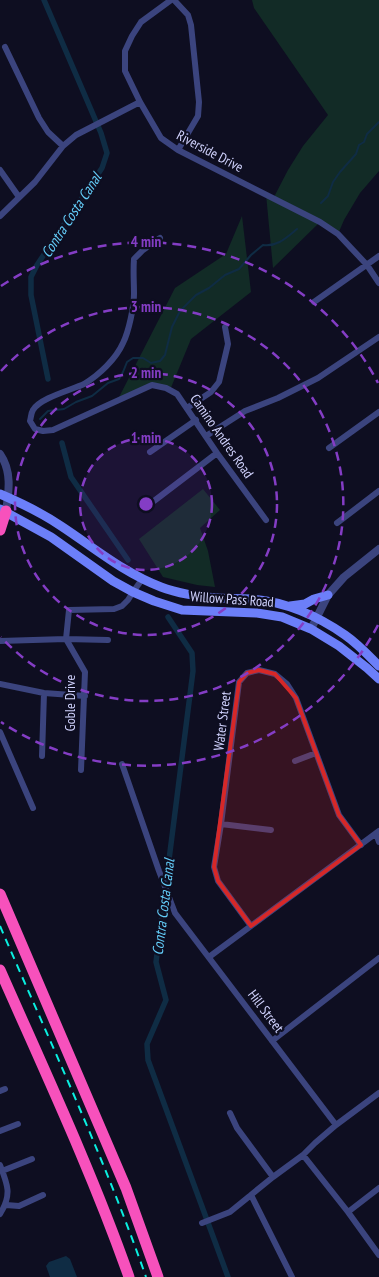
<svg xmlns="http://www.w3.org/2000/svg" width="379" height="1277" font-family="'PT Sans Narrow',sans-serif">
  <rect width="100%" height="100%" fill="#0e0e21"/>
  <path fill="#122b26" d="M252 0H379V171L360 193 344 220 338 234 320 222 273 268 266 194 274 197 288 170 303 146 328 115 254 8Z
    M242 216 251 292 191 339 170 390 152 385 116 403 175 288 226 254Z
    M203 489 220 510 200 528 208 551 215 587 197 585 163 577 139 539Z"/>
  <path fill="#0f2c44" d="M66 1256 70 1259 77 1277H50L46 1266 49 1262Z"/>
  <g fill="none" stroke-linecap="round" stroke-linejoin="round">
    <path stroke="#0f2c44" stroke-width="2" d="M321 203 328 196 333 182 340 172 356 154 359 145 364 142 367 134 379 122
      M40 419 48 411 64 409 76 402 92 396 108 383 119 379 123 372 127 362 133 358H143L151 363 160 361 165 355 172 327 180 311 196 295 209 288 225 275 239 269 251 255 263 245C277 247 286 238 297 229"/>
    <path stroke="#0f2c44" stroke-width="5.5" d="M44 0 101 133 107 153 102 168 37 265 31 277V295L48 379
      M62 443 71 477 128 560
      M168 617 192 653 193 671 156 962 166 1000 147 1044 148 1060 228 1277"/>
    <path stroke="#3b447e" stroke-width="6" d="M171 0 141 22 132 36 125 51V71L140 102 161 138 178 150 320 222 338 234 367 265 379 283
      M174 0 188 15 191 25 199 102 198 116 178 150
      M5 47 39 118 48 132 63 146
      M0 170 19 197
      M0 216 35 182 63 146 76 135 140 102
      M160 238 143 250 134 259C133 271 134 282 134 294 134 306 129 331 123 343 116 359 99 375 84 384 71 390 40 398 33 410 31 413 31 418 30 421L35 429 43 431 53 430 152 385 166 388 177 394 217 453 266 520
      M314 302 379 256
      M187 408 211 392 219 382 228 344 225 327
      M206 436 245 411 278 398 318 378 379 337
      M329 448 379 412
      M150 452 196 420
      M154 501 217 453
      M337 523 379 491
      M0 641 66 639 108 640
      M0 684 44 693 85 696
      M0 732 33 808
      M42 756 44 693
      M295 761 316 753
      M122 764 159 871 175 913 336 1125
      M81 770 85 672 66 639 69 610 114 609 122 606 128 600 133 592 143 578
      M221 824 271 830
      M376 833 379 842
      M251 926 218 881 214 867 221 824 239 682 247 673 259 670 275 674 287 684 296 698 339 815 361 845
      M209 957 379 831
      M272 1041 379 958
      M0 1091 5 1089
      M230 1113 237 1128 273 1177
      M0 1131 18 1124
      M303 1155 348 1212 379 1255
      M0 1165C8 1185 12 1195 0 1214
      M2 1171 32 1159
      M251 1195 292 1277
      M6 1205 19 1206 43 1195
      M348 1212 379 1188
      M202 1223 230 1212 273 1177 303 1155 315 1143 336 1125 379 1093"/>
    <path stroke="#3b447e" stroke-width="8" d="M0 454C12 471 9 491 6 511
      M311 629 328 595 344 577 379 549"/>
    <path stroke="#6c7ff9" stroke-width="9" d="M0 494C21 503 42 513 61 526 93 547 124 573 161 587 176 593 200 597 217 598 228 599 239 598 251 599 284 601 318 616 345 635 358 644 368 655 379 666
      M0 509 51 537 113 581 133 592 154 601 182 610 257 613 282 617 311 629 339 646 367 668 379 679
      M290 606 305 604 314 599 328 595"/>
    <path stroke="#f751bc" stroke-width="11" d="M0 530 6 511
      M0 894 126 1188 158 1277
      M0 970C45 1072 92 1172 129 1277"/>
    <path stroke="#0aefe0" stroke-width="2" stroke-dasharray="8 6" stroke-linecap="butt" d="M0 926C50 1042 104 1157 146 1277"/>
  </g>
  <path fill="#d62828" fill-opacity="0.2" stroke="#d62828" stroke-width="4" stroke-linejoin="round" d="M259 670 275 674 296 698 339 815 361 845 251 926 218 881 214 867 239 682 247 673Z"/>
  <circle cx="146" cy="504" r="66" fill="#843dc5" fill-opacity=".12"/>
  <g fill="none" stroke="#843dc5" stroke-width="2.5" stroke-dasharray="9 6">
    <circle cx="146" cy="504" r="66"/>
    <circle cx="146" cy="504" r="131"/>
    <path d="M1 371A197 197 0 1 1 1 637"/>
    <path d="M378 625A262 262 0 0 1 1 722M1 286A262 262 0 0 1 378 383"/>
  </g>
  <g text-anchor="middle" dominant-baseline="central" stroke-width="4.5" stroke-linejoin="round" paint-order="stroke">
    <g font-size="14" fill="#d0d2fd" stroke="#0e0e21">
      <text transform="translate(210 151) rotate(28)">Riverside Drive</text>
      <text transform="translate(222 436) rotate(55)">Camino Andres Road</text>
      <text transform="translate(232 599) rotate(4)">Willow Pass Road</text>
      <text transform="translate(70 703) rotate(-90)">Goble Drive</text>
      <text transform="translate(222 721) rotate(-83)">Water Street</text>
      <text transform="translate(266 1011) rotate(53)">Hill Street</text>
    </g>
    <g font-size="15" font-style="italic" fill="#63ccf8" stroke="#0e0e21">
      <text transform="translate(71 215) rotate(-57)">Contra Costa Canal</text>
      <text transform="translate(163 907) rotate(-83)">Contra Costa Canal</text>
    </g>
  </g>
  <circle cx="146" cy="504" r="8" fill="#843dc5" stroke="#0e0e21" stroke-width="2.5"/>
  <g font-size="15" text-anchor="middle" font-weight="bold" fill="#843dc5" stroke="#0e0e21" stroke-width="4.5" stroke-linejoin="round" paint-order="stroke">
    <text x="146" y="247">4 min</text>
    <text x="146" y="312">3 min</text>
    <text x="146" y="378">2 min</text>
    <text x="146" y="443">1 min</text>
  </g>
</svg>
